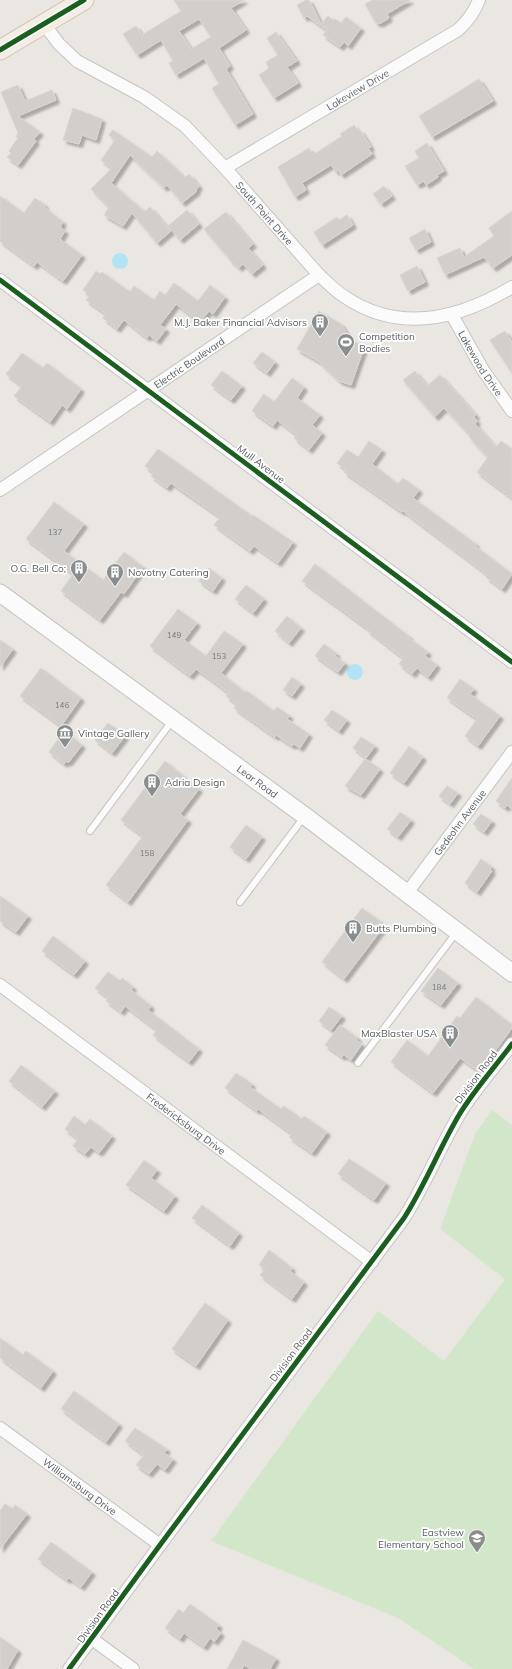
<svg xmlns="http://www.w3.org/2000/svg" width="512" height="1669" font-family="Mulish,sans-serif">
  <defs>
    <filter id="shadow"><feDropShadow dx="3.5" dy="3.5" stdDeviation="1" flood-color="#0004"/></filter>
  </defs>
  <rect width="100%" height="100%" fill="#eae6e2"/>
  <path fill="#d2e7ca" d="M492 1110 512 1125V1669H474L398 1618 211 1541 378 1311 444 1361 505 1279 440 1229 475 1134Z"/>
  <path fill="#b3e4f6" d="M112 261a8 8 0 1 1 16 0a8 8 0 1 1-16 0Z
    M347 672a8 8 0 1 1 16 0a8 8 0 1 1-16 0Z"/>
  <path fill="#d1cecc" stroke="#d9d5d1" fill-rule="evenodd" filter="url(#shadow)" d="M174 0H244L231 8 246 30 219 48 230 66 226 69 253 114 235 125 212 88 219 84 204 58 176 75 169 63 173 61 161 40 137 55 123 34 136 26 142 35 181 11ZM199 19 211 37 191 49 179 31Z
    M306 0H309L321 24 328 16 334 21 335 19 341 23 346 17 361 28 348 46 344 42 340 47 323 35 327 30 307 16 304 18 297 5Z
    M372 0H410L387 14 389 18 381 23H376L365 4Z
    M276 32 297 61 287 67 298 83 274 98 259 75 269 68 266 62 278 55 267 38Z
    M479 79 493 101 432 137 419 116Z
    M18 85 25 101 52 90 56 100 18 116 40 132 34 139 36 141 18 165 7 157 11 153 9 151 18 138 16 137 18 133 1 92Z
    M73 108 102 119 96 140 82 135 79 144 63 140Z
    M354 125 358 131 360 130 371 147 368 148 372 154 341 175 338 170 336 172 331 165 302 183 306 190 295 197 278 167 309 148 313 155 342 136 340 134Z
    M113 130 152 157 157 151 185 178 189 174 199 186 196 190 197 191 182 203 167 185 164 188 130 155 111 183 145 212 150 207 171 231 157 243 132 213 123 226 104 215 109 207 91 189 112 168 101 160 115 140 109 135Z
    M427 143 444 171 437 175 438 177 426 185 424 181 417 185 405 166 419 158 415 151Z
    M384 186 392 196 381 204 373 194Z
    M0 196 24 213 35 198 45 205 44 207 63 222 60 227 65 231 60 239 82 255 63 281 37 262 34 266 0 241Z
    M187 210 199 224 180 240 168 226Z
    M512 211V255L493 268 484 257 445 275 437 258 460 248 464 257 494 236 489 228Z
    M226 212 253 244 248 248 263 265 252 274 243 264 239 268 232 262 204 229Z
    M347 215 353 225 322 245 314 232 337 217 339 220Z
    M425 229 431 242 416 250 409 238Z
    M417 266 425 282 408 291 400 275Z
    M96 271 100 274 102 272 130 292 134 286 154 300 160 291 165 295 174 283 198 301 210 285 225 297 213 314 209 311 200 322 176 304 160 325 166 329 157 341 149 335 147 338 124 320 117 329 103 318 106 314 86 300 90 295 83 290Z
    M319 311 341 324 351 341 365 345 351 385 339 381 318 361 297 349Z
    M505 331 512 342V373L490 340Z
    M262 352 275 362 267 373 253 363Z
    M22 353 43 368 47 363 81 389 67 409 62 405 50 422 14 396 22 386 6 374Z
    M222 371 242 386 231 400 211 385Z
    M415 371 427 386 440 375 476 415 474 417 477 421 475 424 496 447 501 441 512 449V498L477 472 488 457 469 437 470 435 444 408 435 417 403 380Z
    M292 378 304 387 297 398 320 415 312 425 322 433 309 450 294 438 297 435 277 420 273 426 252 411 264 394 274 402Z
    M369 441 382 450 372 464 398 484 403 478 419 490 413 498 476 544 475 546 512 574 502 589 486 577 488 575 403 511 402 512 344 472 346 470 337 463 347 450 358 457Z
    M158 449 252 516 253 515 293 542 278 563 254 546 250 551 214 525 220 517 171 483 167 488 151 476 154 473 145 466Z
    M54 502 84 524 64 551 103 580 124 552 143 567 124 594 121 592 100 620 61 591 73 574 26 539Z
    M315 564 410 637 409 638 428 652 425 656 437 665 428 677 417 668 412 674 399 664 403 658 367 630 368 629 302 581Z
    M209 568 222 578 213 591 199 581Z
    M246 585 264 599 253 613 235 599Z
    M178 609 197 623 184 640 206 656 224 631 243 644 221 673 246 693 247 691 274 711 277 707 290 716 287 719 309 734 300 748 294 744 292 746 276 735 275 737 234 708 237 704 226 696 229 693 196 669 190 676 150 646Z
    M287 616 301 628 289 643 275 631Z
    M0 640 13 649 0 667Z
    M324 644 337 654 335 656 345 663 338 672 315 656Z
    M41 668 81 698 61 726 20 696Z
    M292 677 301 684 292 696 283 690Z
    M460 679 474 689 470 694 500 716 478 746 465 736 477 719 447 698Z
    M332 710 347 720 339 731 324 720Z
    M108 723 125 736 112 753 95 740Z
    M64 731 82 745 68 763 67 761 64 764 49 752Z
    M361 737 375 746 366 758 353 748Z
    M409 746 423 757 404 783 390 773Z
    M365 759 380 769 361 795 345 786Z
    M165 761 199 789 180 814 188 820 128 902 106 885 143 836 121 820Z
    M512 778V809L507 805 505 808 496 801Z
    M447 786 458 793 450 804 439 796Z
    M400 812 411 820 398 837 387 829Z
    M481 814 492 821 484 832 473 824Z
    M246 825 262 837 246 859 230 847Z
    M481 859 492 867 490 869 492 871 477 892 465 883Z
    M0 896 28 916 16 932 0 921Z
    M362 908 385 925 344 979 322 962Z
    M53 936 85 961 74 975 42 951Z
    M438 968 458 983 441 1005 421 991Z
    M108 972 120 981 122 978 133 987 131 990 151 1006 148 1010 199 1049 189 1062 153 1035 157 1030 125 1006 121 1012 106 1001 108 998 95 988Z
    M476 997 512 1025V1028L480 1072 460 1058 433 1093 391 1062 407 1040 428 1056 457 1016 460 1018Z
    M329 1007 342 1016 331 1030 319 1021Z
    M340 1025 358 1038 356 1040 362 1044 351 1060 344 1055 342 1057 325 1045Z
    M21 1065 55 1091 42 1107 9 1081Z
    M236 1073 252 1084 250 1087 281 1109 284 1106 302 1119 304 1116 327 1132 312 1153 289 1137 292 1134 258 1109 257 1111 225 1088Z
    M74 1116 85 1125 90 1119 112 1136 99 1153 91 1147 85 1154 73 1146 78 1139 65 1129Z
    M349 1159 386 1183 374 1200 338 1174Z
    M144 1160 157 1170 151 1178 175 1196 164 1211 126 1185Z
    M202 1205 239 1233 230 1246 192 1218Z
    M269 1250 292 1268 290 1271 304 1282 292 1299 260 1275 265 1269 259 1265Z
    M205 1303 228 1320 196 1366 172 1349Z
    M0 1338 23 1355 26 1351 53 1371 41 1388 0 1358Z
    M74 1391 119 1424 106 1442 61 1409Z
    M135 1428 167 1449 164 1453 173 1459 165 1470 157 1464 149 1474 136 1465 144 1455 125 1441Z
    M5 1504 13 1509 15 1505 27 1514 0 1549V1511Z
    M51 1542 92 1572 81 1587 69 1578 67 1580 38 1559Z
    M190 1604 219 1625 216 1629 221 1633 214 1642 210 1638 204 1647 184 1633 180 1639 165 1628 179 1609 183 1613Z
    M0 1637 18 1650 7 1669H0Z
    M243 1640 276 1658 270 1669H251L244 1665 242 1669H227Z"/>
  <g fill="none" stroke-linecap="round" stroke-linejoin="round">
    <g stroke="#c6c5c5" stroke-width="8">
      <path id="lane" d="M90 831 172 721
        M240 902 304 817
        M358 1063 456 933"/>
    </g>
    <g stroke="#c6c5c5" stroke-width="14">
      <g id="street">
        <path id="s1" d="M44 24 59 44 77 61 144 97 185 126 225 168 319 275C328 283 335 291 345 297 400 334 459 319 512 287"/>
        <path id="s2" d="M225 168 458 30C468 21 474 13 479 0"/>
        <path d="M0 280 512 662"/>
        <path id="s3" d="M452 315 483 370 512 411"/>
        <path id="s4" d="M0 490 319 275"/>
        <path id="s5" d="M407 893 512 752"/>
        <path id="s6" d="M0 985 372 1262"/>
        <path id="s7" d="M0 1428 160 1545"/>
        <path d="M92 1639 133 1669"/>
        <path d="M69 1669 160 1545 404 1218C425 1185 439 1149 459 1115 474 1090 495 1067 512 1044"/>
      </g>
    </g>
    <g stroke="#c4c4c3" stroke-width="19">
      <g id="secondary">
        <path id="s8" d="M0 593 305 816 512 973"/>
      </g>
    </g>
    <g stroke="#d5c3ad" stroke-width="21">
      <path id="primary" d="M0 50 84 0"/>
    </g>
    <use href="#lane" stroke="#fcfbfb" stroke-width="6"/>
    <use href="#street" stroke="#fcfbfb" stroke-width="12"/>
    <use href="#secondary" stroke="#fcfbfb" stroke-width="17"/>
    <use href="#primary" stroke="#f2ede5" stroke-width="19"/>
    <g stroke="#fff" stroke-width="8">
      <path id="cycleway" d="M0 50 84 0
        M0 280 512 662
        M69 1669 160 1545 404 1218C425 1185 439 1149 459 1115 474 1090 495 1067 512 1044"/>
    </g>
    <use href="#cycleway" stroke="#1b5e20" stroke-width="5"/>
  </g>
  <defs>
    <g id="building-pin" transform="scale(0.9)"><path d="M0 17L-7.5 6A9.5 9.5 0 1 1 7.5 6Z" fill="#8a8d8e" stroke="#fff"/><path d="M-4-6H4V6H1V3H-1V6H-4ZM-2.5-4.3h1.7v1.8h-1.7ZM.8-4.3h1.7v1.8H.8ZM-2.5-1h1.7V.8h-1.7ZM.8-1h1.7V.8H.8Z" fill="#fff"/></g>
    <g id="stadium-pin" transform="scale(0.9)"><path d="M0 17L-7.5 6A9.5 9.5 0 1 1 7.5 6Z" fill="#8a8d8e" stroke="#fff"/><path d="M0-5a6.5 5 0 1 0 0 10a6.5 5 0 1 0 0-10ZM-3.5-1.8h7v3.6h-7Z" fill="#fff"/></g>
    <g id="museum-pin" transform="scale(0.9)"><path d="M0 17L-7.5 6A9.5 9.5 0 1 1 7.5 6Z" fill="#8a8d8e" stroke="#fff"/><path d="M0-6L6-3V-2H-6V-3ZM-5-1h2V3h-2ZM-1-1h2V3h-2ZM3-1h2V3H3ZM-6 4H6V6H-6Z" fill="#fff"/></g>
    <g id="school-pin" transform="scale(0.9)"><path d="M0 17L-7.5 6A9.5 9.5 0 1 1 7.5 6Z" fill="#8a8d8e" stroke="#fff"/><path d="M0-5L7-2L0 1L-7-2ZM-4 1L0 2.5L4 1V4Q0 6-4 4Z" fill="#fff"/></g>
  </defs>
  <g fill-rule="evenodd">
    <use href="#building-pin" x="320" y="322"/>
    <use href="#stadium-pin" x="346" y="342"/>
    <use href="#building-pin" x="79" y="568"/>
    <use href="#building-pin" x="115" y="572"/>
    <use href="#museum-pin" x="65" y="733"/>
    <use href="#building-pin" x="152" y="782"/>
    <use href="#building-pin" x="353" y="928"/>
    <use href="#building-pin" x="450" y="1033"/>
    <use href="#school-pin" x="477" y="1538"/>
  </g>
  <g text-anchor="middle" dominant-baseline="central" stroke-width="3.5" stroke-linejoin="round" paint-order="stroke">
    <g font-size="8" fill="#777a7d">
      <text x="55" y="532">137</text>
      <text x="174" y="635">149</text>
      <text x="219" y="656">153</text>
      <text x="62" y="705">146</text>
      <text x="147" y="853">158</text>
      <text x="439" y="987">184</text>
    </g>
    <g font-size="10" fill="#575d61" stroke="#fff">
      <text stroke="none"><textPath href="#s2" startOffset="154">Lakeview Drive</textPath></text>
      <text stroke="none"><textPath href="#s1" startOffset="294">South Point Drive</textPath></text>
      <text stroke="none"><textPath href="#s4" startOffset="228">Electric Boulevard</textPath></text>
      <text stroke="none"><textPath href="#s3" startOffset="56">Lakewood Drive</textPath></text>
      <text transform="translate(261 464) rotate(37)">Mull Avenue</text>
      <text stroke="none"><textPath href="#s8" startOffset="319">Lear Road</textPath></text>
      <text stroke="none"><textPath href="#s5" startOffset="88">Gedeohn Avenue</textPath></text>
      <text transform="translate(476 1077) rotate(-53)">Division Road</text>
      <text stroke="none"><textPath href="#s6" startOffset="232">Fredericksburg Drive</textPath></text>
      <text transform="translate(291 1355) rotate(-53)">Division Road</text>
      <text stroke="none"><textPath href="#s7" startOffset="99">Williamsburg Drive</textPath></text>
      <text transform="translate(98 1616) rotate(-54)">Division Road</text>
    </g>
    <g font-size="10" fill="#575d61" stroke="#fff" text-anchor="start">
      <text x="307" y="322" text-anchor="end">M.J. Baker Financial Advisors</text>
      <text x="359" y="336">Competition<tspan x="359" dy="12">Bodies</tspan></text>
      <text x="66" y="568" text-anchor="end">O.G. Bell Co;</text>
      <text x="128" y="572">Novotny Catering</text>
      <text x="78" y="733">Vintage Gallery</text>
      <text x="165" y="782">Adria Design</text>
      <text x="366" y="928">Butts Plumbing</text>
      <text x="437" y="1033" text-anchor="end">MaxBlaster USA</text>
      <text x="464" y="1532" text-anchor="end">Eastview<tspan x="464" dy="12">Elementary School</tspan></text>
    </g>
  </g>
</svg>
